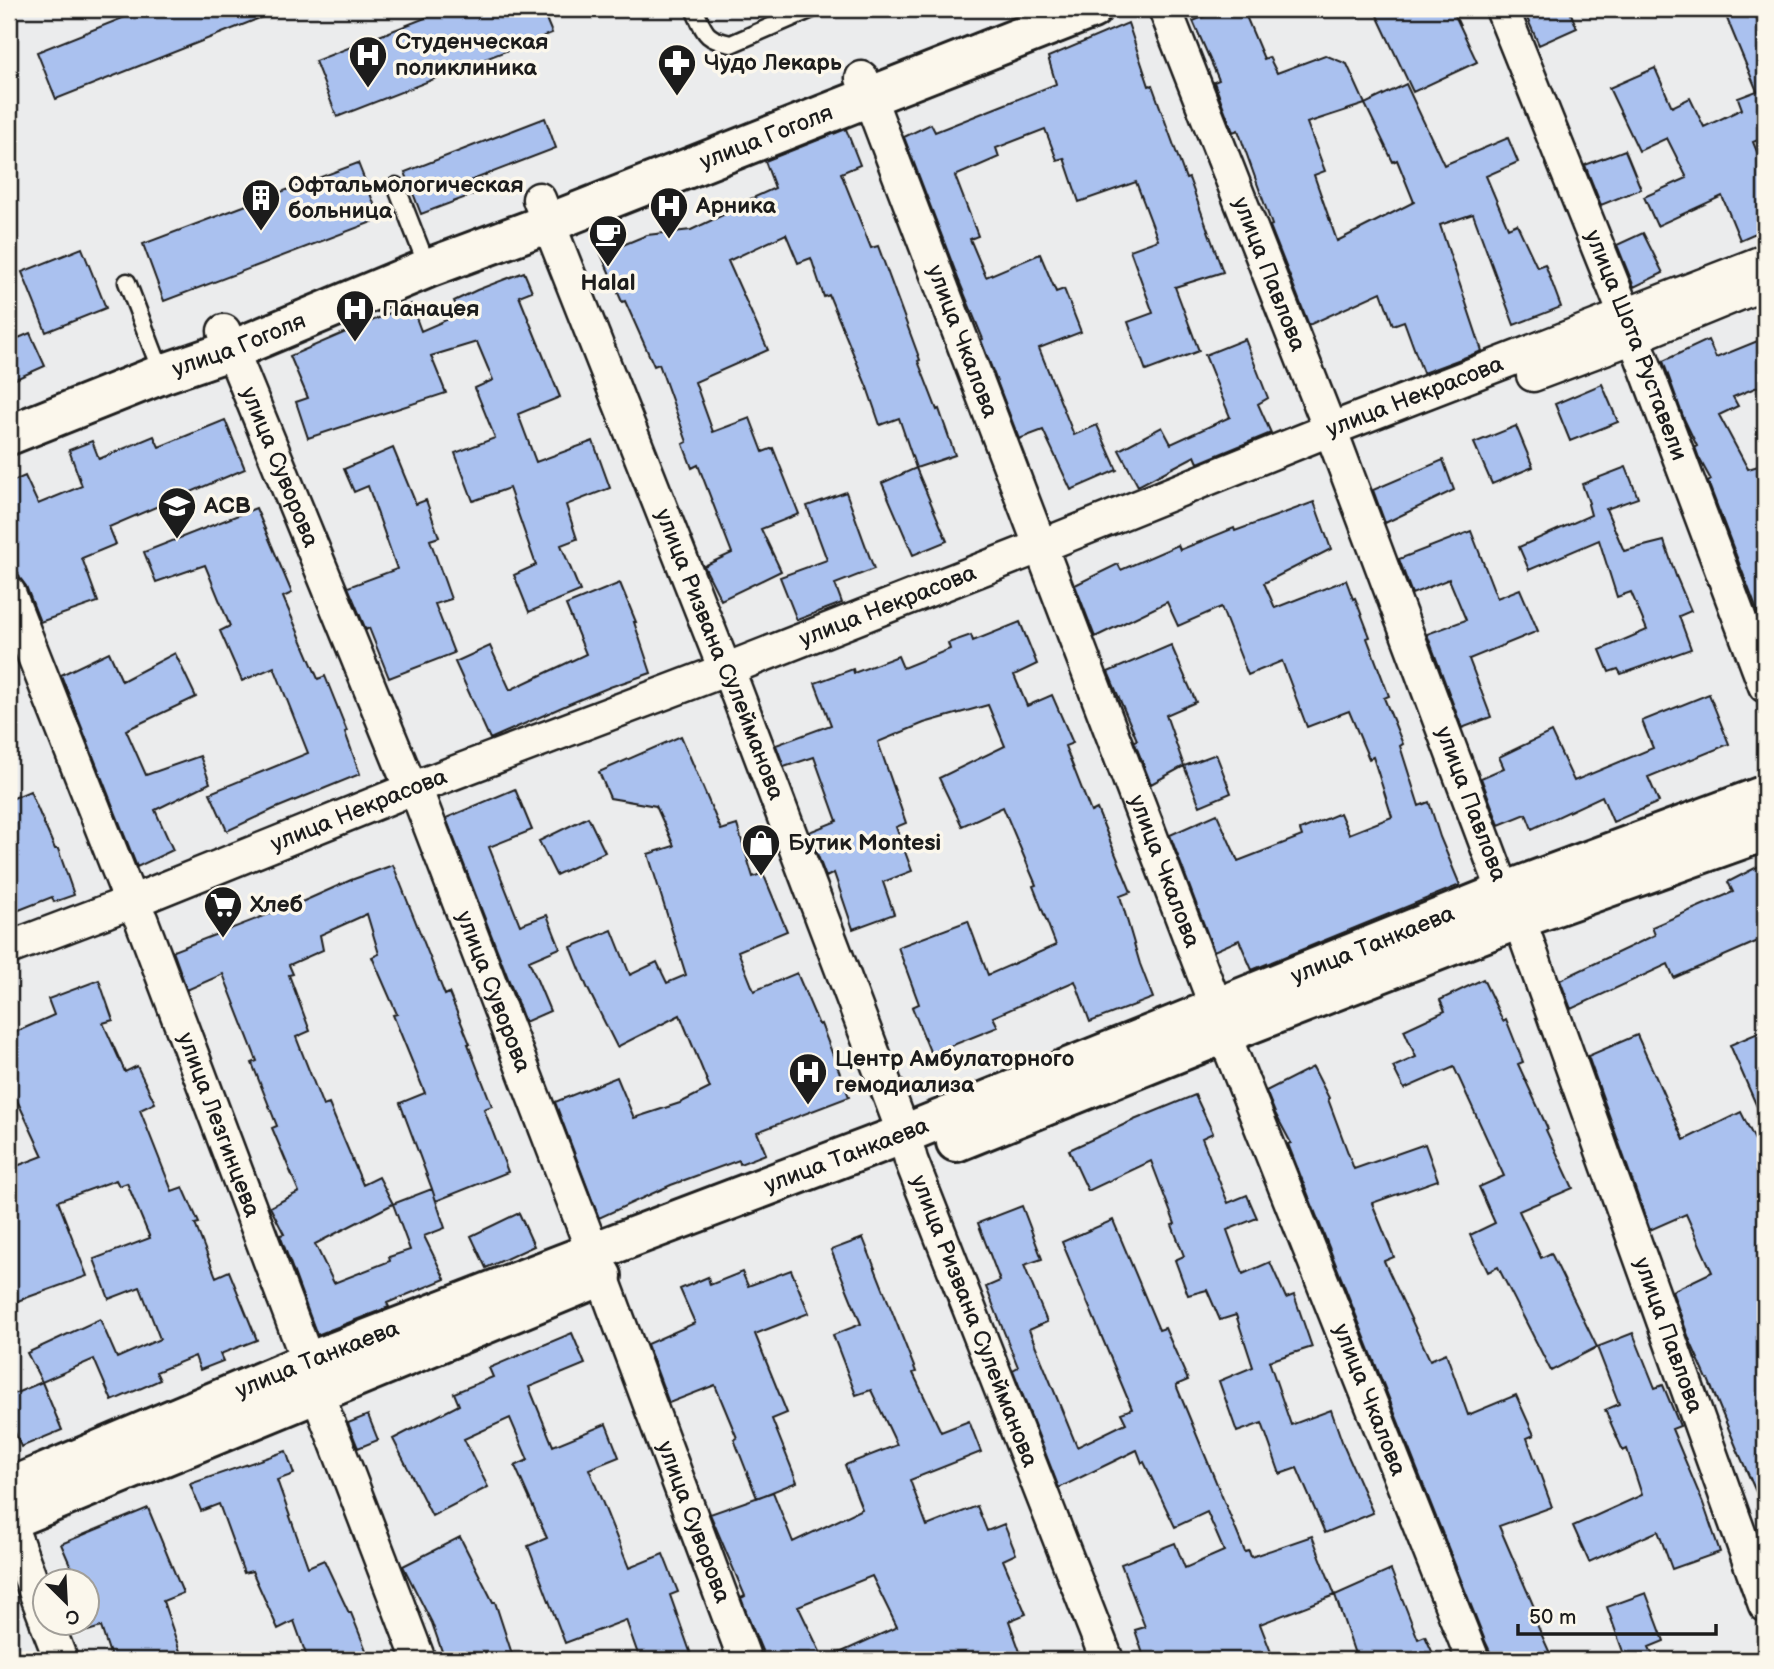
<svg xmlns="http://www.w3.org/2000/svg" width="1774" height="1669" font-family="'Balsamiq Sans',sans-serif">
  <rect width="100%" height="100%" fill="#ebeced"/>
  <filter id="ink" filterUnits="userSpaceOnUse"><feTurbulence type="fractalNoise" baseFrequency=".0143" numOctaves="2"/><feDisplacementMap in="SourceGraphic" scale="14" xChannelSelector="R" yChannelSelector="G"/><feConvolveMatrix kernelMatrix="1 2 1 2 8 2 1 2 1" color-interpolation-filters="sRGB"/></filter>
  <g filter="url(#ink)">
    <path fill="#aac1ef" stroke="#1c1c1c" stroke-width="2" fill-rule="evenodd" d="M145 9H280V10L56 99 37 52Z
      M448 9H542L552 33 337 117 315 61Z
      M1222 9H1243L1264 59 1269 57 1277 73 1325 55 1347 64 1365 104 1406 84 1444 165 1508 138 1518 162 1486 176 1508 228 1517 224 1537 267 1545 264 1561 307 1514 325 1473 214 1440 225 1482 351 1423 373 1404 321 1393 325 1381 292 1309 325 1270 226 1272 225 1238 130 1233 132 1214 82 1219 80 1193 21ZM1365 104 1393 162 1397 160 1414 202 1337 241 1314 175 1325 171 1307 123Z
      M1374 9H1452L1477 62 1413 92Z
      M1523 9H1569L1577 28 1539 45Z
      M1723 9H1765V137L1753 142 1765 171V229L1740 240 1722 196 1657 226 1644 197 1687 178 1667 138 1639 151 1609 88 1655 68 1672 107 1690 98 1704 127 1742 109 1738 98 1757 91Z
      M1128 23 1149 86 1152 85 1186 179 1189 178 1223 272 1175 287 1199 351 1146 371 1128 322 1153 313 1130 250 1158 240 1136 182 1079 202 1064 158 1057 160 1045 129 996 148 999 157 955 176 978 236 970 239 986 277 1040 254 1056 292 1064 289 1081 332 1039 348 1074 435 1097 425 1117 470 1071 490 1043 430 1019 439 981 340 983 339 959 281 904 137 931 124 935 132 1056 84 1048 57Z
      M545 118 556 148 472 180 477 193 421 214 405 172Z
      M846 129 860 165 841 173 871 248 878 246 920 360 918 361 937 410 939 409 955 455 916 468 899 418 880 425 867 387 829 295 824 297 811 258 798 263 786 234 728 261 768 350 695 382 713 432 750 418 763 452 773 448 799 514 761 529 781 571 721 600 704 566 732 553 698 465 692 468 683 444 687 442 659 364 654 366 625 301 622 302 601 254 647 235 691 230 738 208 737 205 775 188 765 161Z
      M1625 150 1641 189 1601 205 1585 165Z
      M358 163 380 219 164 301 143 244Z
      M1643 233 1663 273 1634 287 1617 245Z
      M82 248 106 308 46 332 22 272Z
      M524 272 532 291 519 296 560 397 518 414 536 462 593 441 610 488 566 505 577 539 561 545 580 591 529 612 514 575 536 565 509 488 473 501 455 453 495 438 475 388 493 380 477 342 431 356 446 393 308 438 296 402 308 398 290 356 411 304 421 331 460 314 454 301 477 290Z
      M30 333 45 366 9 382V342Z
      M1765 338V384L1733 397 1738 406 1719 415 1748 469 1765 464V631L1708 482 1711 480 1699 458 1695 447 1697 446 1684 419 1663 361 1708 340 1716 358Z
      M1245 339 1268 398 1258 404 1271 433 1198 463 1195 456 1138 486 1119 450 1162 427 1171 444 1230 417 1205 355Z
      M1602 384 1618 422 1570 441 1555 404Z
      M225 420 245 469 109 527 116 544 82 558 98 602 40 622 26 586 20 578 9 549V483L25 476 38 504 82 486 69 450 92 441 99 459 154 436 159 447Z
      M1516 426 1533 467 1492 484 1474 443Z
      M393 448 416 504 426 500 439 537 430 540 451 599 435 604 454 653 389 678 369 628 366 630 348 587 397 569 368 486 354 492 344 469Z
      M1443 460 1454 490 1385 523 1373 490Z
      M1626 467 1638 498 1606 509 1624 551 1664 541 1676 576 1691 611 1679 616 1691 649 1621 674 1618 669 1609 672 1600 650 1647 630 1631 592 1617 597 1599 540 1529 570 1519 547 1591 515 1588 504 1589 503 1582 484Z
      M916 468 947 541 913 555 882 483Z
      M846 492 874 569 835 584 842 603 797 620 780 577 827 560 807 506Z
      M1314 502 1331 549 1264 583 1275 608 1346 580 1353 599 1355 598 1370 637 1367 638 1389 696 1384 698 1403 744 1400 746 1419 806 1429 802 1440 837 1460 885 1252 970 1239 940 1214 951 1170 835 1217 814 1238 861 1302 836 1300 830 1340 813 1349 834 1392 817 1373 757 1369 759 1349 711 1307 727 1282 661 1248 675 1221 607 1178 626 1167 602 1095 637 1075 585 1118 564 1121 570 1178 545 1180 550 1234 528 1235 531Z
      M256 508 292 593 283 597 318 679 325 676 347 731 345 732 360 774 274 809 227 831 210 793 308 753 274 667 242 681 220 631 230 626 205 565 156 582 144 552Z
      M1471 531 1497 598 1520 589 1538 631 1469 659 1491 717 1462 728 1427 634 1466 620 1449 579 1412 594 1399 559Z
      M620 583 636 622H634L651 673 610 687 569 704 490 739 455 662 490 646 510 690 533 679 586 654 566 605Z
      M1020 622 1037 664 1014 675 1027 706 1052 695 1073 743 1065 746 1091 812 1097 809 1131 892 1120 896 1140 964 1153 998 1090 1022 1075 981 993 1017 998 1027 931 1054 912 1007 919 1004 898 947 968 921 988 975 1056 945 1033 886 1036 885 1003 807 962 826 939 778 1005 746 988 705 924 723 878 742 906 823 896 827 912 871 883 882 894 914 853 929 834 873 826 877 809 832 837 821 814 757 784 767 776 745 831 725 815 683 853 669 854 673 898 656 903 668 950 649 948 643 971 635 973 641Z
      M1171 645 1196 702 1166 715 1184 766 1151 784 1134 741 1137 740 1108 672Z
      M109 652 122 681 175 653 196 697 126 730 146 775 200 756 210 783 155 810 173 850 137 867 61 675Z
      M1709 694 1729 744 1648 777 1659 802 1613 822 1602 796 1532 829 1526 814 1499 825 1481 778 1504 768 1499 757 1551 732 1574 781 1653 748 1642 721Z
      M681 736 721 830 737 825 753 877 763 873 787 931 738 951 754 991 797 973 819 1025 821 1024 849 1097 757 1132 766 1154 740 1164 739 1160 671 1185 599 1218 555 1102 617 1077 634 1118 680 1103 710 1088 680 1015 617 1047 587 987 571 947 612 930 630 975 657 962 667 983 686 975 648 854 674 846 656 806 610 798 599 772Z
      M1216 754 1231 793 1200 806 1184 766Z
      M515 789 532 830 489 847 520 925 547 915 560 948 529 961 550 1011 525 1022 446 818Z
      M30 791 55 849H58L74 895 54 902 52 897 9 914V800Z
      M588 817 605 852 556 875 539 841Z
      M1765 863V938L1674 978 1668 964 1571 1009 1560 980 1655 935 1652 927 1733 892 1728 882Z
      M393 865 445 995 449 993 470 1044H468L492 1106 484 1109 508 1172 436 1201 432 1189 445 1228 424 1236 445 1279 387 1303 389 1307 317 1335 280 1235 284 1234 270 1207 299 1192 272 1128 277 1126 252 1063 257 1061 223 974 187 990 173 951 277 911 276 910 304 901 351 880ZM367 914 379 954 372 957 397 1014 393 1015 425 1093 400 1103 432 1189 393 1204 379 1177 363 1185 329 1104 323 1106 296 1037 310 1031 289 975 293 974 289 965 323 950 320 935ZM393 1204 410 1250 389 1257 390 1261 334 1283 315 1244Z
      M1483 979 1503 1021 1506 1019 1523 1062 1518 1064 1548 1129 1546 1130 1573 1188 1519 1211 1541 1258 1551 1253 1597 1347 1551 1371 1498 1267 1488 1272 1470 1235 1495 1223 1479 1187 1504 1176 1454 1067 1404 1089 1393 1067 1416 1057 1404 1030 1445 1011 1440 1000Z
      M99 980 113 1020 103 1023 125 1072 137 1066 155 1103 140 1110 172 1191 183 1187 199 1223 195 1224 216 1277 229 1271 257 1340 220 1354 223 1361 200 1370 195 1356 156 1372 160 1380 112 1401 94 1359 42 1382 27 1353 100 1319 117 1358 160 1339 140 1287 109 1299 94 1259 150 1238 127 1183 119 1186 116 1180 58 1201 87 1276 9 1304V1169L43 1156 9 1083V1035L54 1015 48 999Z
      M1765 1030V1125L1730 1045Z
      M1637 1035 1684 1140 1741 1112 1765 1160V1164L1758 1167 1765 1183V1512L1737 1449 1708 1379H1707L1690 1341 1672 1291 1712 1272 1686 1214 1650 1230 1588 1056Z
      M1313 1067 1329 1098 1328 1099 1354 1169 1425 1144 1438 1180 1372 1203 1394 1257 1384 1261 1430 1360 1446 1353 1468 1415 1516 1395 1534 1435 1527 1438 1552 1507 1499 1526 1534 1607 1530 1609 1553 1660H1494L1486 1643 1288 1144 1291 1143 1275 1113 1266 1091Z
      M1195 1095 1213 1133 1202 1138 1228 1203 1247 1195 1257 1218 1227 1230 1243 1274 1270 1262 1286 1298 1294 1295 1312 1347 1269 1361 1291 1425 1331 1410 1344 1447 1373 1513 1325 1533 1297 1468 1280 1474 1262 1423 1237 1432 1219 1381 1253 1367 1236 1315 1220 1320 1207 1290 1188 1295 1175 1260 1184 1256 1172 1225 1175 1224 1151 1161 1088 1191 1069 1150 1134 1120Z
      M1022 1206 1042 1259 1024 1265 1047 1322 1029 1330 1077 1447 1126 1423 1121 1413 1132 1409 1062 1242 1113 1220 1159 1330 1165 1328 1188 1380 1176 1385 1245 1552 1249 1551 1251 1557 1312 1536 1335 1595 1260 1624 1274 1660H1211L1208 1652 1183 1660H1145L1135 1630 1145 1627 1121 1564 1175 1543 1185 1568 1224 1551 1207 1512 1175 1527 1144 1462 1142 1463 1137 1450 1059 1488 1013 1370 1018 1367 986 1287 1000 1281 978 1223Z
      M519 1213 534 1246 486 1268 471 1236Z
      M863 1238 916 1372 913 1373 941 1432 969 1421 981 1452 910 1480 927 1526 977 1506 987 1531 1004 1524 1016 1554 1003 1560 1026 1614 1009 1621 1023 1660H766L752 1627 741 1598 745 1596 710 1514 773 1492 793 1542 862 1509 845 1465 897 1445 871 1390 856 1395 833 1335 861 1324 831 1250ZM872 1576 897 1627 824 1660 798 1606Z
      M791 1270 809 1313 755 1334 787 1413 772 1419 797 1482 757 1498 734 1439 737 1438 715 1385 669 1403 647 1344 695 1323 680 1289 708 1277 710 1285 742 1272 748 1286Z
      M572 1333 585 1364 529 1387 553 1446 606 1424 619 1457 589 1469 629 1568 663 1554 678 1592 670 1595 693 1660H640L626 1620 565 1643 528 1546 547 1538 515 1466 528 1460 510 1418 464 1439 488 1487 432 1516 393 1439 459 1405 454 1393 493 1377 489 1368Z
      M1633 1333 1655 1388 1663 1385 1680 1426 1672 1429 1703 1503 1720 1552 1672 1569 1658 1531 1589 1562 1573 1526 1642 1495 1627 1449 1623 1451 1605 1410 1619 1404 1597 1347Z
      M42 1382 62 1430 21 1447 9 1418V1396Z
      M368 1415 378 1440 358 1448 348 1423Z
      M286 1451 294 1474 277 1480 308 1567 324 1560 349 1613H351L370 1660H308L294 1621 278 1629 252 1571 244 1573 219 1504 201 1511 190 1484Z
      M148 1508 183 1593 163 1601 183 1660H112L101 1627 88 1631V1581H77L61 1544Z
      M460 1537 493 1602H495L514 1660H445L432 1623 403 1566Z
      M1391 1570 1418 1639 1425 1636 1436 1660H1357L1335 1595Z
      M1646 1593 1664 1641 1649 1647 1655 1660H1626L1607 1607Z"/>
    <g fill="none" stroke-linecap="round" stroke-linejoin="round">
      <g stroke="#1c1c1c" stroke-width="21">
        <path id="lane" d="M694 9C705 32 704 39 731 44L812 9
          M396 186 428 268
          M127 282 162 374"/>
      </g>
      <g stroke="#1c1c1c" stroke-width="37">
        <g id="street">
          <path id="s1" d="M1165 9 1337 447 1504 892 1519 919 1765 1605"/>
          <path id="s2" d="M1502 9 1634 337 1765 686"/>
          <path id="s3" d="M862 78 1216 1007 1224 1034 1473 1660"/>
          <path id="s4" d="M539 199 725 670 733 683 904 1134 911 1160 1107 1660"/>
          <path id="s5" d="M224 331 411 789 421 803 593 1252 745 1660"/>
          <path d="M1533 375 1634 337 1761 285"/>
          <path id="s6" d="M9 593 131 902 141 919 308 1362 317 1393 419 1660"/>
          <path id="s7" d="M9 948 131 902 411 789 725 670 1041 546 1329 430 1765 261"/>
          <path d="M9 1522 46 1620"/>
          <path d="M47 1624 61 1660"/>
        </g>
      </g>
      <g stroke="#1c1c1c" stroke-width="44">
        <g id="secondary">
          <path id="s8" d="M9 435 162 374 232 350 428 268 549 223 1092 9"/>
          <path d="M956 1142 1224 1034 1519 919 1765 831"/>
          <path id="s9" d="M9 1488 308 1362 593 1252 904 1134 1504 892 1765 795"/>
          <path d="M9 1520 602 1276"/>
        </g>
      </g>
      <use href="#lane" stroke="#fbf7ec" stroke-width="16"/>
      <use href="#street" stroke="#fbf7ec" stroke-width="32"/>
      <use href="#secondary" stroke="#fbf7ec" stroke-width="38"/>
    </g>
  </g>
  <defs>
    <g id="hospital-pin" transform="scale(2.0125)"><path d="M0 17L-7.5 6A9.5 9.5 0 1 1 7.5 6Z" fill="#1c1c1c" stroke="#fbf7ec"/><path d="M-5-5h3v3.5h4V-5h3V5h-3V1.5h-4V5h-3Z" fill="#fff"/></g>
    <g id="pharmacy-pin" transform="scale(2.0125)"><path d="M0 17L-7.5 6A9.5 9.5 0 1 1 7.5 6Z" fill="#1c1c1c" stroke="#fbf7ec"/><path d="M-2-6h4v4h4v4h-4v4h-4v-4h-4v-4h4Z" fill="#fff"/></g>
    <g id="building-pin" transform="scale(2.0125)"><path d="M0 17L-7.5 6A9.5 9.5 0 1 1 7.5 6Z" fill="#1c1c1c" stroke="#fbf7ec"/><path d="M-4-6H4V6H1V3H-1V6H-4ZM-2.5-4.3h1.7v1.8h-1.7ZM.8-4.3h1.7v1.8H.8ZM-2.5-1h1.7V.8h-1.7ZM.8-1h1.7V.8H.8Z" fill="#fff"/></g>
    <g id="cafe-pin" transform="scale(2.0125)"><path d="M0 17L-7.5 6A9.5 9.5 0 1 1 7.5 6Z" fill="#1c1c1c" stroke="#fbf7ec"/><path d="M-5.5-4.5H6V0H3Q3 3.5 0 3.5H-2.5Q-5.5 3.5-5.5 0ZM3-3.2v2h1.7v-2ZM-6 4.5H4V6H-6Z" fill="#fff"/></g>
    <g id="school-pin" transform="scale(2.0125)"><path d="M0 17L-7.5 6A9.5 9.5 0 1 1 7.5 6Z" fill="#1c1c1c" stroke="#fbf7ec"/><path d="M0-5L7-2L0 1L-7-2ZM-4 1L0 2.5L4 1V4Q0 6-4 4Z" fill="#fff"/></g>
    <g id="shop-pin" transform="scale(2.0125)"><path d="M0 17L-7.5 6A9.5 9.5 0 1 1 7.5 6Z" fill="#1c1c1c" stroke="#fbf7ec"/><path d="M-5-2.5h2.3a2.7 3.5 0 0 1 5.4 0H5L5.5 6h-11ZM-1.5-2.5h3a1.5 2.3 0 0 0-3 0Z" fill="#fff"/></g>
    <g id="supermarket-pin" transform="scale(2.0125)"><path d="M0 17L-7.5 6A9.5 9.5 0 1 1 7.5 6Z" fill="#1c1c1c" stroke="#fbf7ec"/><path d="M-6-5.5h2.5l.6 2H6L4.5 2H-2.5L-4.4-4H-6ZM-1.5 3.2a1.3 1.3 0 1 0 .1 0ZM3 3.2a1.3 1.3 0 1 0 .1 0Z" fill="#fff"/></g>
  </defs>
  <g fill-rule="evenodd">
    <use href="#hospital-pin" x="368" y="55"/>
    <use href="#pharmacy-pin" x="677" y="63"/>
    <use href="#building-pin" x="261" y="198"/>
    <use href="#hospital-pin" x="669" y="206"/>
    <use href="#cafe-pin" x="608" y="234"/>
    <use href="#hospital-pin" x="355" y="309"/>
    <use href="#school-pin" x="177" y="506"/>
    <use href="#shop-pin" x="761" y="843"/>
    <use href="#supermarket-pin" x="223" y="905"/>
    <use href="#hospital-pin" x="808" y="1072"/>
  </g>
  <g text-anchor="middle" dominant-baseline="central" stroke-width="7" stroke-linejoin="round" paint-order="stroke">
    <g font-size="23" font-weight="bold" fill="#1c1c1c" stroke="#fbf7ec" text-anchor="start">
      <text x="395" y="42">Студенческая<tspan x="395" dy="26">поликлиника</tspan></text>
      <text x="704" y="63">Чудо Лекарь</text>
      <text x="288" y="185">Офтальмологическая<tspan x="288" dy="26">больница</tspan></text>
      <text x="696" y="206">Арника</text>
      <text x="608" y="283" text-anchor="middle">Halal</text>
      <text x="382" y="309">Панацея</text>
      <text x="204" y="506">АCB</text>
      <text x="788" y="843">Бутик Montesi</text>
      <text x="250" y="905">Хлеб</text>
      <text x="835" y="1059">Центр Амбулаторного<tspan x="835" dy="26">гемодиализа</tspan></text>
    </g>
    <g font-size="23" fill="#1c1c1c" stroke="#fbf7ec">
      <text stroke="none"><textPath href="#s8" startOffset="814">улица Гоголя</textPath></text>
      <text stroke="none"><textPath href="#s1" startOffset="285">улица Павлова</textPath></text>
      <text stroke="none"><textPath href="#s3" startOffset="282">улица Чкалова</textPath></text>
      <text stroke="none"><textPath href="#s8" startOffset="247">улица Гоголя</textPath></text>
      <text stroke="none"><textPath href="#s2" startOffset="362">улица Шота Руставели</textPath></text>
      <text stroke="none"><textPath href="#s7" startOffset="1510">улица Некрасова</textPath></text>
      <text stroke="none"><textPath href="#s5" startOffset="147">улица Суворова</textPath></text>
      <text stroke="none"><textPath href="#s7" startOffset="943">улица Некрасова</textPath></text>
      <text stroke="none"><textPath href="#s4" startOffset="490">улица Ризвана Сулейманова</textPath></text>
      <text stroke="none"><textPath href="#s1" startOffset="852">улица Павлова</textPath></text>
      <text stroke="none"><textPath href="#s7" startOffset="376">улица Некрасова</textPath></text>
      <text stroke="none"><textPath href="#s3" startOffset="849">улица Чкалова</textPath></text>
      <text stroke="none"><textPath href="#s9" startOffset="1468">улица Танкаева</textPath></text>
      <text stroke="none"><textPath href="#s5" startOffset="714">улица Суворова</textPath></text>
      <text stroke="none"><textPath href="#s6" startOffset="572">улица Лезгинцева</textPath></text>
      <text stroke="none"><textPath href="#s9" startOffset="901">улица Танкаева</textPath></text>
      <text stroke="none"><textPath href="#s4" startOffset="1204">улица Ризвана Сулейманова</textPath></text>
      <text stroke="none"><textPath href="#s1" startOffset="1419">улица Павлова</textPath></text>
      <text stroke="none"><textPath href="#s9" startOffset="334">улица Танкаева</textPath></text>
      <text stroke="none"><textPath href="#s3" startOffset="1416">улица Чкалова</textPath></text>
      <text stroke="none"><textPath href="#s5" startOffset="1281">улица Суворова</textPath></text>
    </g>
  </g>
  <rect width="1774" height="1669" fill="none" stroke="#fbf7ec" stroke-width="35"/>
  <rect x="18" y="18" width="1739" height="1634" fill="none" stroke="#1c1c1c" stroke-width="2.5" filter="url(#ink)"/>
  <g transform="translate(66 1602) rotate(156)"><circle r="33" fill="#fbf7ec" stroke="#a29f99" stroke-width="2"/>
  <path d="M0-5L12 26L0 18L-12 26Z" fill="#1c1c1c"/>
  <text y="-10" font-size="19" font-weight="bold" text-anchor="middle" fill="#1c1c1c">С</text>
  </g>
  <path d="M1518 1624v10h198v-10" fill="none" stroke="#1c1c1c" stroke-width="3.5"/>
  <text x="1529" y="1624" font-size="21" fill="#1c1c1c" stroke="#fbf7ec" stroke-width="5" paint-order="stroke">50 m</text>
</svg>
